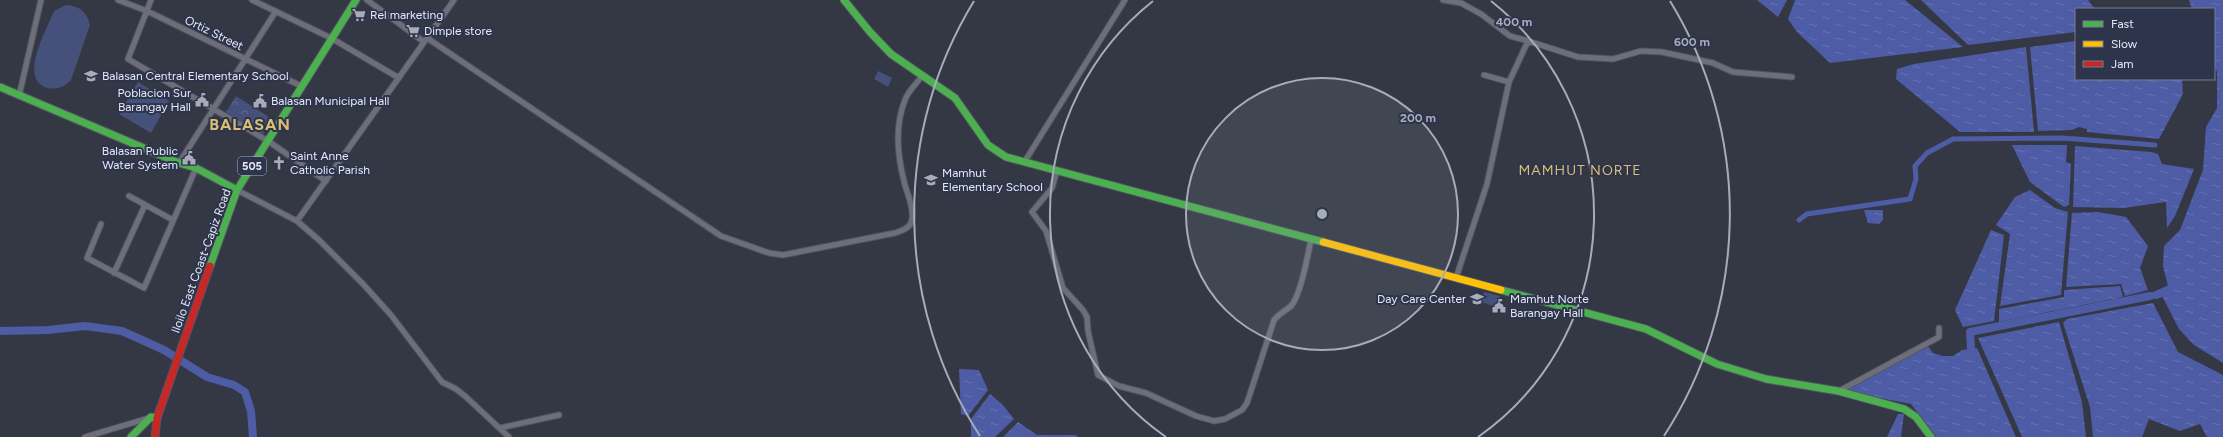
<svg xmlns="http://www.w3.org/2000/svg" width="2223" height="437" font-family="Figtree,sans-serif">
  <defs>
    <pattern id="forest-crowns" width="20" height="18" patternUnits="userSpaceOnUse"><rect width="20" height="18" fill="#45507b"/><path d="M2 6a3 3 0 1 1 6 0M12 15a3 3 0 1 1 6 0" fill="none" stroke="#60698e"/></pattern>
    <pattern id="water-ripples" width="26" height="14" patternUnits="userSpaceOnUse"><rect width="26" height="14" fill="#4d5ca5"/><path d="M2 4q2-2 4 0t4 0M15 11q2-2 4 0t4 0" fill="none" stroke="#6674b2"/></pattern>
  </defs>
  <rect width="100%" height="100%" fill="#343845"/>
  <path fill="#45507b" d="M66 5C80 6 87 12 90 25L71 80C64 87 57 90 48 88 17 80 47 29 54 11Z
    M878 71 892 78 888 87 874 79Z
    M138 82 169 101 151 133 119 114Z
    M1484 292 1500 296 1497 307 1481 302Z"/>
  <path fill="url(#forest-crowns)" d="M236 96 272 119 262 135 226 112Z"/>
  <path fill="url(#water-ripples)" d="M1757 0H1787L1778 17Z
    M1795 0H1905L1963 47 1830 63 1797 32 1788 19Z
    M1921 0H2088L2095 9H2076V32L1968 45Z
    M2189 0H2223V363L2194 345 2179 329 2161 294 2168 286 2163 266 2164 246 2180 230 2203 170 2206 127 2217 108V72L2214 65V9H2192Z
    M2076 41V79H2182L2183 94 2159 139 2087 132V129L2079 127 2072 130 2038 131 2030 47Z
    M2026 47 2034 132H1960L1896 79 1897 69 1914 64Z
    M2012 145H2067L2066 162 2071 164 2069 205 2064 207 2030 182Z
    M2075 146 2151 152 2158 154 2162 164 2194 169 2175 216 2167 228 2166 202 2123 208 2073 207Z
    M2030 190 2055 208 2068 212 2061 295 2000 306 2010 234 1996 225 2015 197Z
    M1864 210H1883V220L1879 224 1868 223Z
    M2098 212 2126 217 2148 246 2140 268 2148 290 2125 296 2121 284 2066 287 2072 213Z
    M1991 230 2004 235 1994 321 1963 327 1955 310Z
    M2120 286 2123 297 1999 322V309L2064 297V290Z
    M2153 303 2178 352 2223 375V437H2207L2200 424 2180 431 2149 419 2142 437H2093L2090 407 2063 323 2067 319Z
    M2059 322 2082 402 2086 437H2022L1978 338Z
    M1928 346 1933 353 1943 356H1953L1962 350 1977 348 2016 437H1936L1911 404 1843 391Z
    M959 369 979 370 988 390 968 416 961 414Z
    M990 394 1002 404 1014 419 995 437H971V419Z
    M1898 414H1904L1901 437H1887Z
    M1018 422 1037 435H1076L1078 437H1003Z"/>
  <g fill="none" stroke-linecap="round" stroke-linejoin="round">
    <path stroke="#4d5ca5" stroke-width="5" d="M1799 220 1807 214 1910 199 1916 179 1915 166 1927 153 1953 139 2062 138 2155 145"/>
    <path stroke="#4d5ca5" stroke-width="8" d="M2156 295 2170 289
      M0 331 48 330 85 326 122 331 164 350 207 377 234 385 245 392 251 411 253 437
      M1971 349 1970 332 2150 296"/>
    <g stroke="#525560" stroke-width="7">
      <path id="street" d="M118 0 147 11 301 86
        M151 0 128 59 268 141 326 181
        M252 0 331 38 399 78
        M367 0 424 42
        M1443 0 1461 3 1481 14 1510 36 1528 41
        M427 38 721 236 769 253 783 255 895 233C903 230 911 228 912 219 914 209 908 195 905 185 898 159 894 127 905 100 908 91 917 83 923 75
        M1484 75 1509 82
        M19 96 41 0
        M1025 161 1125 0
        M179 163 276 11
        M1057 170 1052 188 1032 212 1046 231 1063 288 1083 310 1087 317 1088 331 1098 375 1119 386 1146 393 1196 416 1214 421 1225 419 1242 410 1247 403 1274 320C1280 313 1285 311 1291 306 1301 295 1308 255 1311 239
        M237 190 297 221 319 240 363 284 391 315 442 382 456 389 465 396 509 437
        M129 196 173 220
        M297 221 454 0
        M101 224 87 258 144 288 196 168
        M114 273 145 205
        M1456 278 1487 184 1509 82 1528 41 1578 57 1613 59 1641 51 1662 52 1713 63 1733 72 1792 77
        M1839 391 1939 337V328
        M500 428 559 415
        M85 437 149 418"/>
    </g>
    <g stroke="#525560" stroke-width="9">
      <path id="fast" d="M844 0 870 32 891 54 955 98 988 145 1006 157 1323 242
        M0 87 179 163 196 168 237 190
        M210 266 237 190 356 0
        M1501 290 1646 329 1717 364 1766 379 1838 391 1904 409 1916 417 1931 437
        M131 437 151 417 157 418"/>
    </g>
    <g stroke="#525560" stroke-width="9">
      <path id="slow" d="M1323 242 1501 290"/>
    </g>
    <g stroke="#525560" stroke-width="9">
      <path id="jam" d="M155 437 157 418 210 266"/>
    </g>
    <use href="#street" stroke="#6c6f7a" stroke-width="5"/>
    <use href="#fast" stroke="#4caf50" stroke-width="7"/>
    <use href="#slow" stroke="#ffc107" stroke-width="7"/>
    <use href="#jam" stroke="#c62828" stroke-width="7"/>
  </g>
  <circle cx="1322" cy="214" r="136" fill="#a7acba" fill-opacity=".12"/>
  <g fill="none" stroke="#a7acba" stroke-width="2">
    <circle cx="1322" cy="214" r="136"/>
    <path d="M1166 437A272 272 0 0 1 1153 1M1491 1A272 272 0 0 1 1478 437"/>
    <path d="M980 436A408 408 0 0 1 974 1M1670 1A408 408 0 0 1 1664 436"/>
  </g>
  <defs>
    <g id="supermarket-bare" transform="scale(1.08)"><path d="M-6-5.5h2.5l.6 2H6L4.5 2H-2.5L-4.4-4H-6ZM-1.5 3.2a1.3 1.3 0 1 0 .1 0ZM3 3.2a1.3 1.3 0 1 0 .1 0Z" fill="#a7acba" stroke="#2e344b" stroke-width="2.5" paint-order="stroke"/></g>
    <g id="school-bare" transform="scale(1.08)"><path d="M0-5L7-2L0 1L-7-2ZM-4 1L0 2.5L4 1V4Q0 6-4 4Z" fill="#a7acba" stroke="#2e344b" stroke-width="2.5" paint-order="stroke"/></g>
    <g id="civic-bare" transform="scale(1.08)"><path d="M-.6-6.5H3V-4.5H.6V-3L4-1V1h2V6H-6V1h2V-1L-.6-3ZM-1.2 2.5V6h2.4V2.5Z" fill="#a7acba" stroke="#2e344b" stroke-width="2.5" paint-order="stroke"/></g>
    <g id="church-bare" transform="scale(1.08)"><path d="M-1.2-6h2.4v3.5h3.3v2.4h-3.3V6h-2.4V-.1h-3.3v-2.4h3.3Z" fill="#a7acba" stroke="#2e344b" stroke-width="2.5" paint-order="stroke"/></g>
  </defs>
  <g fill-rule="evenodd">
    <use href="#supermarket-bare" x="359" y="15"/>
    <use href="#supermarket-bare" x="413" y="31"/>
    <use href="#school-bare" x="91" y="76"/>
    <use href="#civic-bare" x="202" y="100"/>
    <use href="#civic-bare" x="260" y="101"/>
    <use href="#civic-bare" x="189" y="158"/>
    <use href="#church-bare" x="279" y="163"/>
    <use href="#school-bare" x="931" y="180"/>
    <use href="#school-bare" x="1477" y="299"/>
    <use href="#civic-bare" x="1499" y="306"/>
  </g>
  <g text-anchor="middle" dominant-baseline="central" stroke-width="4" stroke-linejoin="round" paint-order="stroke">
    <rect fill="#2e344b" stroke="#aeb3c5" stroke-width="1" x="238" y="157" width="28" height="18" rx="3"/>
    <g font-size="11" font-weight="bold" fill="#e5eaf9">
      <text x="252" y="166">505</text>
    </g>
    <g font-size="12" fill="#e5eaf9" stroke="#2e344b" text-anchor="start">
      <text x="370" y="15">Rel marketing</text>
      <text x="424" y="31">Dimple store</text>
      <text x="102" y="76">Balasan Central Elementary School</text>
      <text x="191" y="93" text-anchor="end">Poblacion Sur<tspan x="191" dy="14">Barangay Hall</tspan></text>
      <text x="271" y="101">Balasan Municipal Hall</text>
      <text x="178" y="151" text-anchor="end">Balasan Public<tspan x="178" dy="14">Water System</tspan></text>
      <text x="290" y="156">Saint Anne<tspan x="290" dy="14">Catholic Parish</tspan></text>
      <text x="942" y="173">Mamhut<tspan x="942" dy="14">Elementary School</tspan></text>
      <text x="1466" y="299" text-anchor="end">Day Care Center</text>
      <text x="1510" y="299">Mamhut Norte<tspan x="1510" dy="14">Barangay Hall</tspan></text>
    </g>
    <g font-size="12" fill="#e5eaf9" stroke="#2e344b">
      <text transform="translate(214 33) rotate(26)">Ortiz Street</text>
      <text transform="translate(201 261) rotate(-70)">Iloilo East Coast-Capiz Road</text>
    </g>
    <g font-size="14" letter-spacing="1" fill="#d8bf73" stroke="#2e344b">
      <text x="1580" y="170">MAMHUT NORTE</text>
    </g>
    <g font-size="16" font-weight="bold" letter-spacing="1" fill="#d8bf73" stroke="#2e344b">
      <text x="250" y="124">BALASAN</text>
    </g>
  </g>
  <circle cx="1322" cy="214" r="6" fill="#a7acba" stroke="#2e344b" stroke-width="2"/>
  <g font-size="12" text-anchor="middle" font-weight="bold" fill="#a7acba" stroke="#2e344b" stroke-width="4" stroke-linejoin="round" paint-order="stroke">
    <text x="1514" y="26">400 m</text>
    <text x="1692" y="46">600 m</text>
    <text x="1418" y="122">200 m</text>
  </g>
  <rect x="2075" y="8" width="140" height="72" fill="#2e344b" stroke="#777d91"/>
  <rect x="2083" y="21" width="20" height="6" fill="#4caf50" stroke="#777d91"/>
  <text x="2111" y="28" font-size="12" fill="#e5eaf9">Fast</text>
  <rect x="2083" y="41" width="20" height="6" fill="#ffc107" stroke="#777d91"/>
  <text x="2111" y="48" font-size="12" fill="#e5eaf9">Slow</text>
  <rect x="2083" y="61" width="20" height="6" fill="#c62828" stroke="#777d91"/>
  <text x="2111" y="68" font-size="12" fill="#e5eaf9">Jam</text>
</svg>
